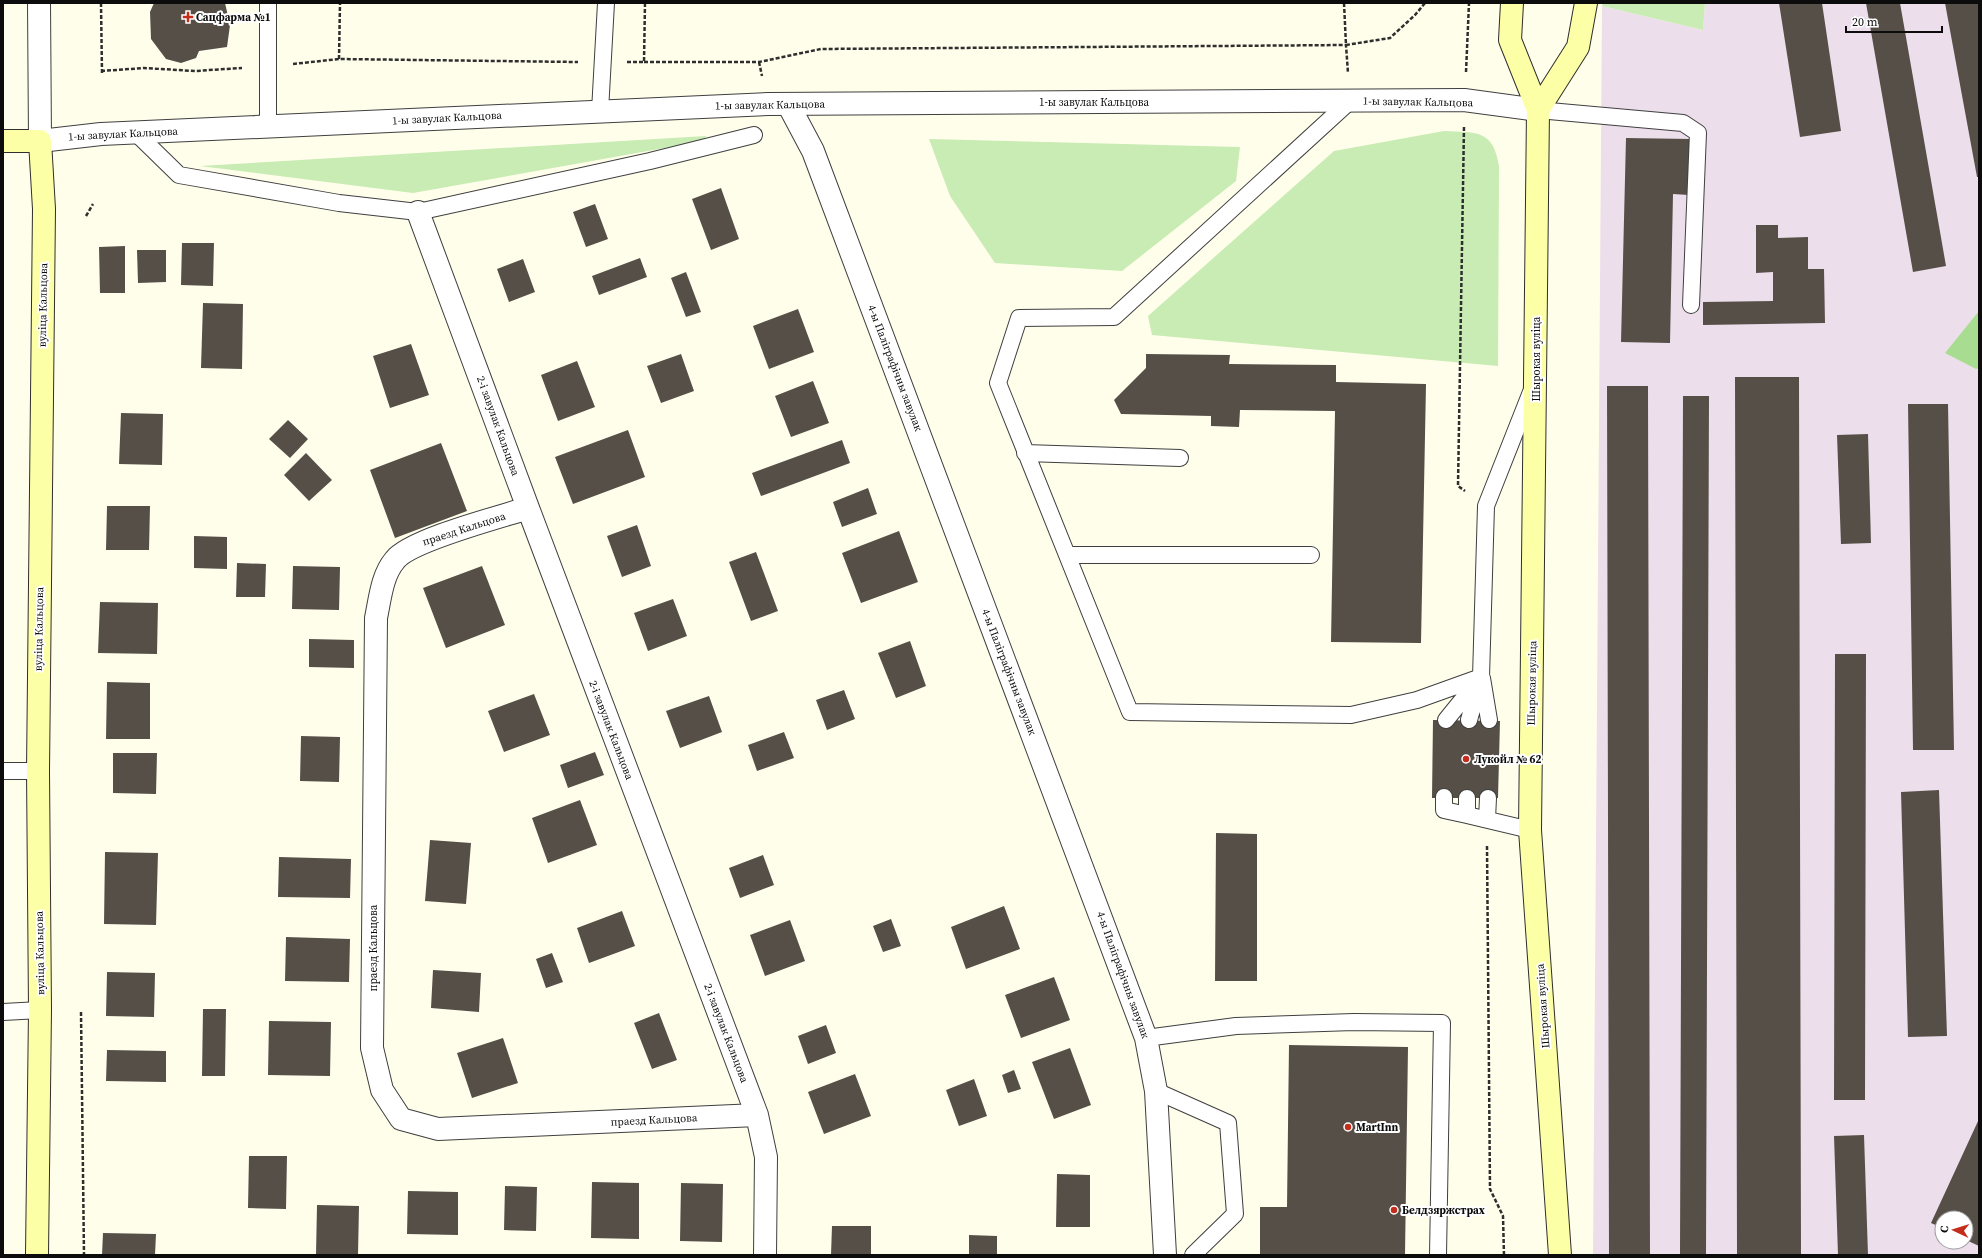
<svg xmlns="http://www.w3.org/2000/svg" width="1982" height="1258" font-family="'Source Serif 4',serif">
  <rect width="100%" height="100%" fill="#fffeeb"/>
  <path fill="#ecdfeb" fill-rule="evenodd" d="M1705 3H1979V1255H1593L1602 6 1703 30ZM1942 1218H1966V1242H1942Z"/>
  <path fill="#c8ecb3" d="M1603 3H1705L1703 30 1602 6Z
    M1444 131C1475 133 1493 128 1499 166L1498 366 1152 335 1148 316 1334 151Z
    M706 136 704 141 413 193 200 166Z
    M929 139 1240 147 1236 181 1122 271 995 263 950 196Z"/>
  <path fill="#a8dd91" d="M1979 311V368L1976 369 1945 353Z"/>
  <path fill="#554f48" d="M154 3H225L230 25 227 47 199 51 196 58 181 63 166 59 151 39 150 12Z
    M1779 3H1822L1841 131 1800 137Z
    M1866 3H1900L1946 266 1913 272Z
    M1945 3H1979V177H1977Z
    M1626 138 1691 139 1689 195 1673 194 1670 343 1621 342Z
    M721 188 739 239 711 250 692 199Z
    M595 204 608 239 586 247 573 212Z
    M1756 225H1778V238L1808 237V269H1824L1825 323 1703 325V302L1773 301V272L1756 273Z
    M182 243H214L213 286 181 285Z
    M125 246V293H100L99 247Z
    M137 250H166V282L138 283Z
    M640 258 647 277 599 295 592 276Z
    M523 259 535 292 509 302 497 269Z
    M686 272 701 312 686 317 671 278Z
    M203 303 243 304 242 369 201 368Z
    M798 309 814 352 769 369 753 326Z
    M411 344 429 395 390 408 373 356Z
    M681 354 694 391 661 403 647 366Z
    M1146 354 1230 355 1229 364 1336 365V382L1426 384 1421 643 1331 642 1335 411 1240 410 1239 427 1211 426V416L1121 414 1114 400 1146 368Z
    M577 361 595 407 558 421 541 375Z
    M1735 377H1799L1801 1255H1737Z
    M813 381 829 423 791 437 775 396Z
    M1607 386H1648L1650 1255H1609Z
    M1683 396H1709L1706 1255H1680Z
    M1908 404H1948L1954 750H1913Z
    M121 413 163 414 162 465 119 464Z
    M288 420 308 439 290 458 269 439Z
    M628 430 645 477 573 504 555 457Z
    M1868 434 1871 543 1841 544 1837 435Z
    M842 440 850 463 761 496 752 473Z
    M441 443 467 511 395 538 370 470Z
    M306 453 332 480 309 501 284 475Z
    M868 488 877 514 842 527 833 502Z
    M107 506H150L149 550H106Z
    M637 525 651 566 622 577 607 536Z
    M899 531 918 582 861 603 842 553Z
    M194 536 227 537V569L194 568Z
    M756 552 778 611 751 621 729 562Z
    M237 563 266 564 265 597H236Z
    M293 566 340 567 339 610 292 609Z
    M482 566 505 625 446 648 423 588Z
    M673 599 687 636 648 651 634 613Z
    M100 602 158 603 157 654 98 653Z
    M309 639 354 640V668L309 667Z
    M910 641 926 686 896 698 878 653Z
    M1835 654H1866L1865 1100H1834Z
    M107 682 150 683V739H106Z
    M844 690 855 719 827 730 816 700Z
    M534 694 550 735 504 752 488 711Z
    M709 696 722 732 680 748 666 711Z
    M1433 720 1500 721 1498 798H1432Z
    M784 732 794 758 757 771 748 745Z
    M301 736 340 737 339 782 300 781Z
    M595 752 604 775 568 788 560 765Z
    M113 753H157L156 794 113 793Z
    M1939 790 1947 1036 1908 1037 1901 792Z
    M580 800 597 845 548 863 532 818Z
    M1216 833 1257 834V981H1215Z
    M430 840 471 843 466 904 425 901Z
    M105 852 158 853 156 925 104 924Z
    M763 855 774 885 740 898 729 868Z
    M279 857 351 859 350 898 278 897Z
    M1004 906 1020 949 966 969 951 927Z
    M622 911 635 946 589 963 577 928Z
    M891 919 901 946 883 952 873 926Z
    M790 920 805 961 765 976 750 935Z
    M286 937 350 939 349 982 285 981Z
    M552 953 563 982 546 988 536 959Z
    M433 970 481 973 479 1012 431 1008Z
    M107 972 155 973 154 1017 106 1016Z
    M1054 977 1070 1020 1021 1038 1005 995Z
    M203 1009H226L225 1076H202Z
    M659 1013 677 1060 652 1069 634 1023Z
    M269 1021 331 1022 330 1076 268 1075Z
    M826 1025 836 1053 808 1064 798 1036Z
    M503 1038 518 1083 472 1098 457 1053Z
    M1289 1045 1408 1047 1405 1255H1260V1207H1287Z
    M1070 1048 1091 1105 1054 1119 1032 1062Z
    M107 1050 166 1051V1082L106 1081Z
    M1014 1070 1021 1089 1008 1093 1002 1075Z
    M855 1074 871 1116 824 1134 808 1092Z
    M974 1079 987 1116 959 1126 946 1090Z
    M1979 1119V1246L1966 1240V1218H1942V1228L1931 1223Z
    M1864 1135 1868 1255H1838L1834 1136Z
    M249 1156H287L286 1209 248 1208Z
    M1057 1174 1090 1175V1227H1056Z
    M592 1182 639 1183V1239L591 1238Z
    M681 1183 723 1184 722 1242 680 1241Z
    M505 1186 537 1187 536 1231 504 1230Z
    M408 1191 458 1192V1235L407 1234Z
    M317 1205 359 1206 358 1255H316Z
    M832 1226H871V1255H831Z
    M103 1233 156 1234 155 1255H102Z
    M969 1235 997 1236V1255H969Z"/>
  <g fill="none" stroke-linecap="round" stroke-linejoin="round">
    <g stroke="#3f3f3f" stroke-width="18">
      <path id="service" d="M268 3V127
        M1350 101 1114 317 1019 318 998 383 1130 712 1351 715 1417 700 1481 677
        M1538 110 1683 123 1698 133 1691 305
        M600 111 606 3
        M136 133 179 175 339 203 418 212 650 161 754 135
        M1025 453 1180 458
        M1067 555H1311
        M1482 678 1489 720
        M1446 720 1476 683
        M1469 720 1481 677 1486 506 1531 392
        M3 771H38
        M1444 797V810L1467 815
        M1467 798V815L1530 830
        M1487 819 1488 798
        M3 1012 40 1010
        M1146 1038 1236 1026 1354 1022 1442 1023 1438 1255
        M1156 1091 1228 1123 1235 1214 1193 1255"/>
    </g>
    <g stroke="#3f3f3f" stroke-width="24">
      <path id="minor" d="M788 104 813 151 1146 1038 1156 1091 1165 1255
        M418 212 528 508 757 1115 766 1157 765 1255
        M528 508C500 517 410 540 395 560 382 575 380 599 376 618L372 1048 382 1090 401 1119 438 1129 757 1115"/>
    </g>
    <g stroke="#3f3f3f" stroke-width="24">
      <path id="tertiary" d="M39 3 40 141 101 134 768 104 1464 100 1538 110"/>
    </g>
    <g stroke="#2e2e2e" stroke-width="24">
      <path id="secondary" d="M1512 3 1510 40 1538 110 1530 830 1560 1255
        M1538 110 1578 47 1586 3
        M3 141H40L44 209 38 771 40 1010 37 1255"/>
    </g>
    <path stroke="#2e2e2e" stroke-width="2.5" stroke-dasharray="4 2" stroke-linecap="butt" d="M101 3 102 73
      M1344 3 1346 45 1390 38 1415 15 1425 3
      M339 59 340 3
      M627 62H644L645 3
      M644 62H759L821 49 1346 45 1348 73
      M759 62 762 76
      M293 64 339 59 578 62
      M101 71 144 68 195 71 242 68
      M1466 72 1469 3
      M1464 127 1458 486 1465 491
      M86 216 93 204
      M1487 846 1490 1189 1503 1216 1504 1255
      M81 1012 84 1255"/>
    <use href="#service" stroke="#fff" stroke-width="16"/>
    <use href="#minor" stroke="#fff" stroke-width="22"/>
    <use href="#tertiary" stroke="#fff" stroke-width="22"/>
    <use href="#secondary" stroke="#fcffa6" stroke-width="22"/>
  </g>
  <g fill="#c42d1c" stroke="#fff" stroke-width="1.5">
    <path d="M186 11h4v4h4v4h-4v4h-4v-4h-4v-4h4z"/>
    <circle cx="1466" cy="759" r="4"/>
    <circle cx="1348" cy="1127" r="4"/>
    <circle cx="1394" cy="1210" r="4"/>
  </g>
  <g text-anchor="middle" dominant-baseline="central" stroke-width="4" stroke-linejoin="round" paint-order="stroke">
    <g font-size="11" font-weight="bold" fill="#0c0c0c" stroke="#fff" text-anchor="start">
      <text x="196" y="17">Сацфарма №1</text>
      <text x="1474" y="759">Лукойл № 62</text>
      <text x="1356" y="1127">MartInn</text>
      <text x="1402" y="1210">Белдзяржстрах</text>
    </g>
    <g font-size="11" fill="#0c0c0c" stroke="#fff">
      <text x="1094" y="102">1-ы завулак Кальцова</text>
      <text transform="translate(1418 102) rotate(1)">1-ы завулак Кальцова</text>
      <text transform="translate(770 105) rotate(-1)">1-ы завулак Кальцова</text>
      <text transform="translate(447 118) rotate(-3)">1-ы завулак Кальцова</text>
      <text transform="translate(123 134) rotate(-3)">1-ы завулак Кальцова</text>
      <text transform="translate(43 305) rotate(-89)">вуліца Кальцова</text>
      <text transform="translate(1536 359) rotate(-90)">Шырокая вуліца</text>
      <text transform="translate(895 368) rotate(69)">4-ы Паліграфічны завулак</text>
      <text transform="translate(498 426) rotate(70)">2-і завулак Кальцова</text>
      <text transform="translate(464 529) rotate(-18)">праезд Кальцова</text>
      <text transform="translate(39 629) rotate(-89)">вуліца Кальцова</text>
      <text transform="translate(1009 672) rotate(69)">4-ы Паліграфічны завулак</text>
      <text transform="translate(1532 683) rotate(-89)">Шырокая вуліца</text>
      <text transform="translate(611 730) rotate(69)">2-і завулак Кальцова</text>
      <text transform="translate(373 948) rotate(-90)">праезд Кальцова</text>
      <text transform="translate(40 953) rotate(-91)">вуліца Кальцова</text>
      <text transform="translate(1123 975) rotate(70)">4-ы Паліграфічны завулак</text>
      <text transform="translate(1543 1006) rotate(-94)">Шырокая вуліца</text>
      <text transform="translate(726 1033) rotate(69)">2-і завулак Кальцова</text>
      <text transform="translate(654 1120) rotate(-3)">праезд Кальцова</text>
    </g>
  </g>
  <rect width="1982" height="1258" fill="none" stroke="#0c0c0c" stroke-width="8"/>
  <g transform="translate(1954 1230) rotate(274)"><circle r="19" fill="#ffffff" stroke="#9e9e9e"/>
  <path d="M0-3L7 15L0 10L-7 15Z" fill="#c42d1c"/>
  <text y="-6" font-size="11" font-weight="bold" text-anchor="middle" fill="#0c0c0c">С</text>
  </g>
  <path d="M1846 26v6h96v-6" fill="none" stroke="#0c0c0c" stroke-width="2"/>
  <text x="1852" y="26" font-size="12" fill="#0c0c0c" stroke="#ffffff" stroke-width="3" paint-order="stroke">20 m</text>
</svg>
